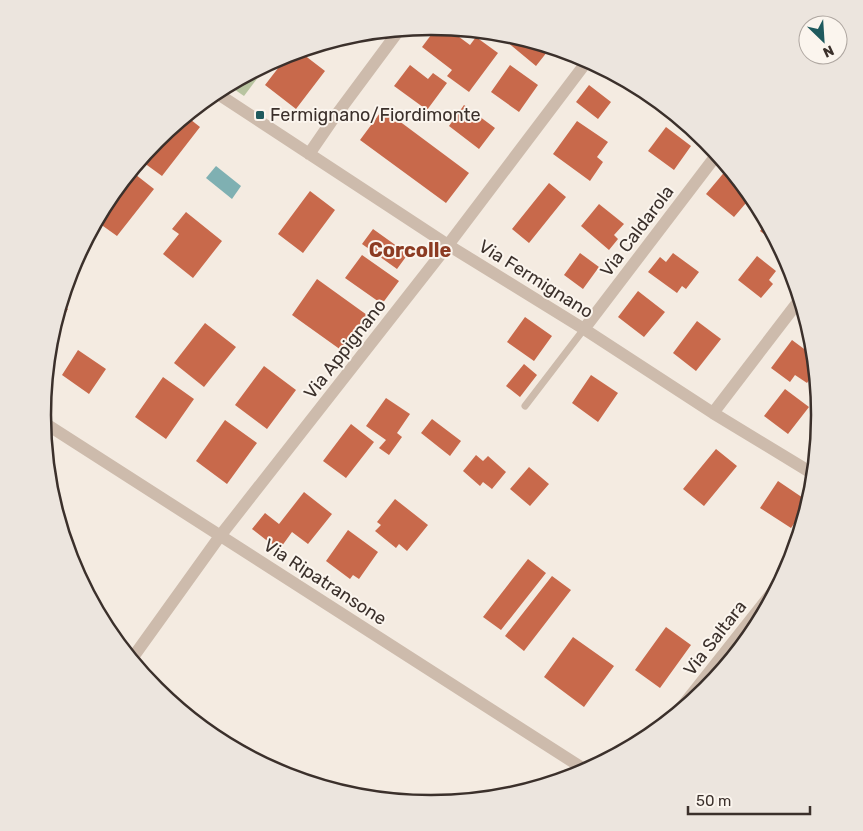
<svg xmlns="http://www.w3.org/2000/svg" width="863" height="831" font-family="Rubik,sans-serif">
  <rect width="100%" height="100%" fill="#f4ebe1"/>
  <path fill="#b8c4a0" d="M268 64 244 96 228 85Z"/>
  <path fill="#7fb0b2" d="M216 166 241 186 232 199 206 178Z"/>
  <path fill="#c8694b" d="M437 27 447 28 470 45 476 37 498 53 469 92 447 76 452 70 422 47Z
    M511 35 550 47H551L536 66 506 41Z
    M299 51 325 71 296 109 265 85 289 54Z
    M410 65 428 79 433 73 447 83 427 110 394 86Z
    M510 65 538 85 519 112 491 92Z
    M589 85 611 102 598 119 576 102Z
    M464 105 495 128 479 149 449 126Z
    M383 109 469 173 446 203 360 140Z
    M186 116 200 127 162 176 140 160 156 140Z
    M577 121 608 142 597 157 603 162 590 181 553 154Z
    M666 127 691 146 674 170 648 151Z
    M727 169 737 178 752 196 734 217 706 194Z
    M131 171 154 189 117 236 96 221 108 199Z
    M549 183 566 197 529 243 512 229Z
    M310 191 335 210 303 253 278 234Z
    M599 204 624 224 614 235 618 239 609 250 581 226Z
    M186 212 222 241 193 278 163 254 179 234 172 229Z
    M767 222 781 247 760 231Z
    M373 229 408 254 397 269 362 244Z
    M580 253 599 267 583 289 564 275Z
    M673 253 699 272 686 289 682 286 677 293 648 272 660 257 666 262Z
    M362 255 399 281 382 304 345 278Z
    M757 256 776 271 769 280 773 284 761 298 738 280Z
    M317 279 367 315 341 350 292 315Z
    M638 291 665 312 644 337 618 317Z
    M60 305 68 309 51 336Z
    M525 317 552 336 534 361 507 342Z
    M697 321 721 339 696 371 673 353Z
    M205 323 236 347 204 387 174 363Z
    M792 340 815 357 816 370 807 383 795 375 790 382 771 368Z
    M78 350 106 369 89 394 62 375Z
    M524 364 537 375 520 397 506 386Z
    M264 366 296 390 267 429 235 405Z
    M591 375 618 393 598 422 572 403Z
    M163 377 194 399 166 439 135 417Z
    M785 389 809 407 788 434 764 416Z
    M386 398 410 414 397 433 402 437 389 455 379 448 386 440 366 426Z
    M432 419 461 441 450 456 421 433Z
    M225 420 257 443 227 484 196 461Z
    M351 424 374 442 346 478 323 461Z
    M716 449 737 466 704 506 683 489Z
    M476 455 483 461 488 456 506 472 492 489 483 482 480 486 463 471Z
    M529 467 549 484 530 506 510 489Z
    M778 481 809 502 791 528 760 508Z
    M304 492 332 514 308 544 292 532 279 550 252 529 265 513 279 524Z
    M395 499 428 525 407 551 399 544 396 548 375 531 381 525 377 522Z
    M62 530 71 538 66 544Z
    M348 530 378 552 359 579 353 575 350 579 326 561Z
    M528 559 546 573 501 630 483 617Z
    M552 576 571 590 524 651 505 636Z
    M666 627 691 645 660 688 635 670Z
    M573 637 614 666 584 707 544 677Z"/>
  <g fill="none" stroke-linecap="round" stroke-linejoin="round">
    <path stroke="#cdbbac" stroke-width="7" d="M525 406 584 329"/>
    <path stroke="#cdbbac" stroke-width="12" d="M215 92 448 245 584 329 713 413 815 475
      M309 154 331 122 400 29
      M584 329 718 153
      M713 413 801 298
      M43 422 587 771
      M131 660 220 536 448 245 588 60
      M673 718 783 579"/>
  </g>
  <rect fill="#1f5a5e" stroke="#fbf5ee" stroke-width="2" x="255" y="110" width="10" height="10" rx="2.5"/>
  <g text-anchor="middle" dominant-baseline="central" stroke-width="4" stroke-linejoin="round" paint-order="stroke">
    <g font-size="18" fill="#3b302b" stroke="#fbf5ee" text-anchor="start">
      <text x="270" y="115">Fermignano/Fiordimonte</text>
    </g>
    <g font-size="18" fill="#3b302b" stroke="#fbf5ee">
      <text transform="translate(637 231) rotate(-53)">Via Caldarola</text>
      <text transform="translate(536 279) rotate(32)">Via Fermignano</text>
      <text transform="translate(345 349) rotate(-52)">Via Appignano</text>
      <text transform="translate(325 582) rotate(33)">Via Ripatransone</text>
      <text transform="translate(715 638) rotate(-52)">Via Saltara</text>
    </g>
    <g font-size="20" font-weight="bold" fill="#8c3b22" stroke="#fbf5ee">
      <text x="410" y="250">Corcolle</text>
    </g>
  </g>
  <path d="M0 0H863V831H0ZM51 415a380 380 0 1 1 760 0a380 380 0 1 1-760 0Z" fill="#ece5de" fill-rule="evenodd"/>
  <path fill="none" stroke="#3b302b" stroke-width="2.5" d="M51 415a380 380 0 1 1 760 0a380 380 0 1 1-760 0Z"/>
  <g transform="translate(823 40) rotate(155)"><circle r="24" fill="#fbf5ee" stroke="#aea6a0"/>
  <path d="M0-4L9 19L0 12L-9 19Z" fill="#1f5a5e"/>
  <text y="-8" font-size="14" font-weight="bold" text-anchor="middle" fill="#3b302b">N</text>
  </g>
  <path d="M688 806v8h122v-8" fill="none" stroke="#3b302b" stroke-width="2.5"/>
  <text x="696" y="806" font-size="15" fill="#3b302b" stroke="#fbf5ee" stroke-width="4" paint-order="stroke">50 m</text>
</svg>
